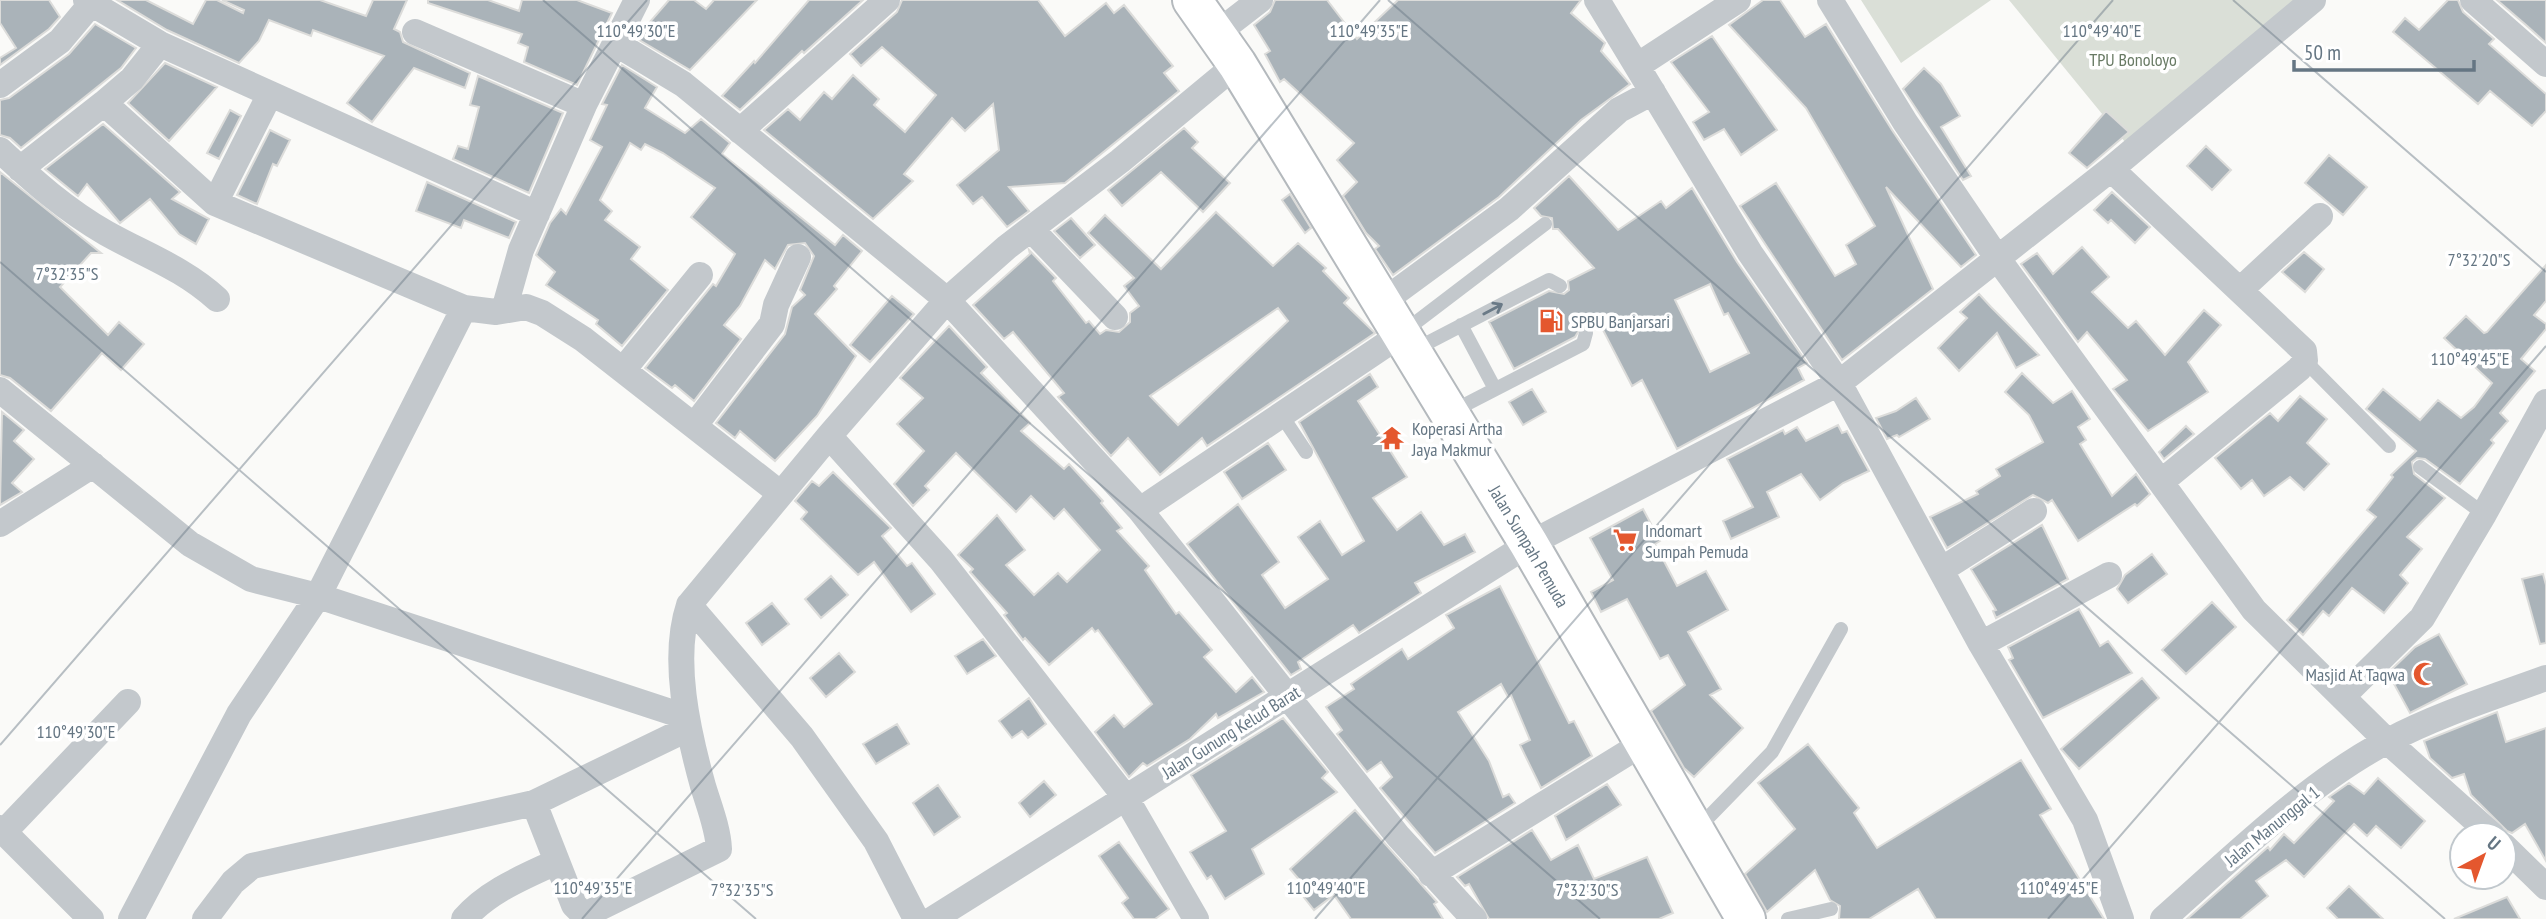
<svg xmlns="http://www.w3.org/2000/svg" width="2546" height="919" font-family="'PT Sans Narrow',sans-serif">
  <rect width="100%" height="100%" fill="#fafaf8"/>
  <path fill="#dadfd7" d="M1861 0H1991L1901 63Z
    M2009 0H2295L2125 142Z"/>
  <path fill="#aab3b9" stroke="#dcdcda" stroke-width="2" fill-rule="evenodd" d="M0 0H49L60 17 49 29 0 65V58L16 48 0 23Z
    M117 0H146L193 24 206 0H217L243 13 244 10 222 0H320L366 16 373 0H407L394 29 400 32 403 42 470 73 465 88 414 68 372 122 347 103 384 56 313 30 311 36 269 20 259 41 239 63 167 30Z
    M428 0H488L519 11 522 0H577L612 13 577 85 524 62 528 47 518 43 522 34 428 3Z
    M669 0H694L706 9 714 0H757L690 70 636 38Z
    M809 0H863L804 53 802 51 740 110 722 96 754 61 755 63Z
    M902 0H1038L1065 36 1106 3 1114 13 1124 5 1173 66 1164 73 1179 91 1065 183 1009 187 1029 211 1007 227 982 197 973 204 957 185 999 150 993 104 965 131 952 118 904 174 913 181 873 219 764 130 788 109 800 120 824 92 832 99 853 75 879 99 874 105 905 132 936 95 882 47 861 66 850 54 897 12Z
    M1275 0H1327L1357 39 1398 0H1581L1571 13 1605 43 1601 51 1630 84 1581 120 1499 197 1393 275 1375 249 1379 246 1366 233 1343 196 1357 182 1337 160 1354 143 1284 79 1280 82 1265 54 1270 51 1254 25 1270 12Z
    M1763 0H1780L1805 37 1826 24 1892 130 1976 255 1961 267 1886 187 1933 289 1842 360 1740 206 1776 183 1835 276 1856 264 1846 245 1875 226 1806 108 1729 25Z
    M2448 0H2458L2463 12 2494 39 2489 44 2546 94V111L2532 126 2490 91 2478 104 2393 32 2405 18 2419 30Z
    M2497 0H2546V43L2526 25Z
    M95 24 136 48 121 68 21 148 10 138 0 135V100L9 98 69 54Z
    M1712 36 1777 130 1741 155 1724 129 1704 140 1693 122 1709 112 1671 62Z
    M165 63 217 87 169 141 128 103Z
    M622 65 657 87 645 108 685 133 701 119 730 143 722 154 835 245 843 235 862 251 834 286 837 289 815 314 856 356 817 416 775 461 740 431 735 438 716 423 785 334 792 307 805 295 800 290 814 256 805 243 788 245 775 269 765 260 740 306 724 325 741 339 694 401 675 385 672 388 645 368 713 284 716 286 735 254 691 217 715 188 663 153 645 144 641 150 630 143 600 200 612 211 605 220 640 247 631 259 668 290 622 346 596 324 598 320 546 285 555 272 536 255 550 223 561 209 566 214 602 147 590 140 607 105 602 104Z
    M1924 68 1941 84 1960 116 1941 127 1971 176 1963 180 1903 89Z
    M478 76 563 113 529 193 453 159 458 146 468 149 479 107 470 105Z
    M230 110 241 116 219 159 207 153Z
    M2106 111 2129 132 2087 168 2069 153Z
    M103 124 180 192 172 199 209 219 196 244 179 234 150 199 120 223 87 184 78 196 45 169Z
    M1184 128 1198 142 1192 148 1230 183 1203 212 1161 172 1122 206 1108 190Z
    M270 130 290 140 277 166 273 164 257 204 237 195Z
    M2206 146 2231 170 2212 190 2187 166Z
    M2329 155 2367 187 2343 215 2305 183Z
    M0 172 101 253H91L60 287 108 335 119 322 144 344 121 370 102 353 51 411 10 378 0 375Z
    M1569 176 1618 230 1661 201 1666 208 1692 188 1737 262 1807 363 1798 368 1804 380 1677 449 1642 380 1632 386 1601 326 1595 329 1589 324H1583L1575 337 1514 369 1489 322 1549 291 1564 294 1569 290 1568 281 1594 268 1558 229H1553L1552 218 1541 216 1534 208ZM1710 284 1724 315 1728 313 1749 353 1710 372 1675 300Z
    M427 182 516 222 509 238 464 220 461 228 416 211Z
    M2112 192 2150 227 2135 243 2111 220 2108 223 2094 210Z
    M1290 194 1311 228 1305 233 1282 200Z
    M1216 212 1273 266 1298 243 1326 268 1323 271 1349 298 1344 303 1375 333 1207 446 1202 438 1160 475 1128 438 1111 456 1058 397 1064 393 1013 332 1004 339 973 305 1030 254 1029 250 1056 278 1053 281 1086 323 1089 321 1100 334 1106 330 1119 332 1130 322V313L1139 306 1124 286 1134 278 1088 233 1105 215 1161 269ZM1278 308 1288 321 1178 425 1150 396Z
    M1071 218 1095 245 1080 258 1054 231Z
    M2082 247 2109 277 2092 292 2128 328 2136 321 2165 355 2204 310 2221 325 2188 362 2208 392 2148 431 2113 389 2127 380 2087 332 2078 342 2021 264 2037 253 2053 274Z
    M2304 252 2324 269 2305 292 2282 272Z
    M2546 265V301L2534 315 2546 324V329L2521 359 2535 371 2500 413 2508 421 2491 440 2494 443 2460 484 2425 459 2417 458 2412 462 2414 474 2445 498 2407 537 2422 549 2400 575 2408 583 2384 613 2352 588 2329 616 2323 611 2303 635 2287 620 2376 517 2367 510 2393 477 2391 475 2416 451 2366 409 2383 389 2420 420 2438 400 2461 418 2474 407 2492 383 2444 338 2466 316 2484 333 2487 332Z
    M1979 294 1991 307 2039 355 2016 368 1997 333 1959 371 1938 348 1967 318 1960 312Z
    M892 296 914 314 870 362 850 345Z
    M949 326 987 367 981 373 1030 423 1021 431 1064 469 1069 464 1103 501 1101 503 1122 528 1117 531 1149 566 1145 570 1176 614 1179 612 1212 650 1204 657 1236 692 1252 677 1264 692 1218 718 1216 714 1190 739 1147 766 1143 763 1129 777 1095 732 1114 715 1124 727 1152 704 1098 630 1095 632 1092 628 1049 665 1025 638 1023 640 1004 615 1007 613 970 572 973 569 958 555 997 515 1025 550 1006 565 1034 595 1058 573 1067 582 1100 550 1064 509 1054 519 1031 496 1016 512 956 453 925 486 929 490 913 506 894 484 924 451 897 424 923 398 900 378Z
    M2022 373 2053 403 2072 391 2090 419 2078 427 2086 440 2080 444 2112 496 2136 474 2150 494 2137 506 2135 504 2078 541 2052 500 2048 503 2033 495 1947 548 1930 517 1978 494 1976 491 2000 476 1996 469 2043 442 2029 415 2005 392Z
    M1370 374 1378 387 1358 401 1407 477 1373 498 1397 530 1421 512 1444 545 1465 534 1475 552 1415 583 1421 593 1359 633 1353 625 1298 662 1301 669 1291 675 1187 544 1238 504 1279 562 1262 575 1285 608 1328 579 1298 537 1320 521 1342 555 1364 541 1299 422Z
    M1532 389 1546 412 1523 425 1509 402Z
    M2300 396 2327 419 2307 443 2329 464 2304 490 2290 477 2264 496 2252 480 2241 489 2215 458 2270 413 2278 421Z
    M1916 398 1930 419 1899 437 1897 435 1887 439 1876 418 1896 411Z
    M2 412 24 430 14 441 34 459 12 483 22 492 0 505Z
    M1838 425 1842 433 1847 431 1869 471 1843 483 1820 500 1801 474 1767 492 1779 517 1731 539 1723 521 1753 507 1727 459 1783 430 1785 434 1797 427 1806 441Z
    M2186 426 2194 434 2164 459 2159 452Z
    M1268 443 1286 470 1242 499 1224 472Z
    M833 472 891 528 882 536 907 566 912 563 935 594 911 612 874 562 858 575 801 519 807 512 795 501 812 481 819 486Z
    M1643 509 1660 541 1655 544 1677 586 1706 571 1728 610 1688 632 1721 689 1710 695 1743 728 1694 777 1684 768 1651 711 1685 685 1668 655 1660 659 1627 599 1601 612 1591 592 1613 580 1590 538Z
    M2042 525 2068 579 1996 618 1993 611 1996 610 1971 569Z
    M2152 554 2167 574 2128 603 2117 589 2125 575Z
    M2543 574 2546 585V643L2540 644 2522 579Z
    M831 576 848 595 821 618 805 599Z
    M1500 586 1569 723 1574 721 1592 756 1541 788 1520 745 1530 740 1511 695 1508 697 1501 684 1458 712 1489 761 1503 797 1509 794 1515 803 1435 853 1380 788 1392 777 1381 762 1367 772 1337 734 1342 730 1326 707 1354 689 1351 684 1402 649 1408 659 1454 628 1446 615Z
    M2212 602 2236 627 2186 674 2162 650Z
    M772 603 789 624 762 645 746 623Z
    M2079 609 2100 646 2108 641 2132 673 2043 718 2009 660 2013 658 2008 647Z
    M2439 634 2467 684 2410 713 2388 673 2415 647Z
    M983 639 996 656 967 674 955 656Z
    M839 653 855 672 826 697 810 678Z
    M2142 678 2159 698 2079 769 2061 749Z
    M1029 698 1046 724 1028 738 1022 731 1012 738 999 721Z
    M2497 712 2506 742 2546 728V861L2525 824 2512 833 2507 831 2471 795 2464 774 2452 778 2430 758 2424 741Z
    M1283 718 1328 772 1322 778 1337 792 1252 849 1264 874 1225 899 1211 876 1207 879 1190 852 1226 831 1191 775Z
    M897 724 909 744 876 764 863 744Z
    M1808 744 1859 808 1854 813 1877 848 2021 760 2051 809 2040 815 2104 919H1936L1918 889 1869 919H1839L1840 906 1830 900 1815 870 1767 912 1745 874 1795 829 1758 783Z
    M2378 778 2425 821 2401 848 2376 826 2367 836 2354 824 2304 877 2286 860 2256 881 2268 896 2240 919H2187L2268 847 2270 850 2284 834 2294 843 2334 801 2329 797 2349 783 2364 794Z
    M1044 781 1056 795 1030 817 1019 803Z
    M1607 784 1621 805 1566 840 1555 816Z
    M938 785 960 817 934 835 913 803Z
    M1355 810 1437 902 1434 904 1443 919H1351L1334 895 1314 910 1302 895 1308 890 1290 869Z
    M1532 830 1551 860 1578 845 1594 879 1647 857 1673 913 1659 919H1489L1469 884 1465 886 1457 877Z
    M1119 842 1169 909 1155 919H1134L1122 903 1128 898 1099 856Z
    M2349 886 2383 919H2338L2327 908Z
    M2507 897 2520 919H2454Z"/>
  <g fill="none" stroke-linecap="round" stroke-linejoin="round">
    <g stroke="#b4b9bd" stroke-width="42">
      <g id="trunk">
        <path id="s1" d="M1192 0 1237 64 1529 544 1746 919"/>
      </g>
    </g>
    <path stroke="#c3c8cc" stroke-width="14" d="M1461 325 1495 389
      M1402 333 1545 224
      M1412 351 1549 280 1560 286
      M2305 361 2389 446
      M1451 412 1583 344 1586 333
      M1280 413 1306 452
      M2420 467 2484 514
      M1698 828 1772 752 1841 629
      M1788 919 1831 909"/>
    <path stroke="#c3c8cc" stroke-width="26" d="M86 0 160 44 537 214
      M1597 0 1750 253 1839 383 1981 644 2085 820 2121 919
      M1830 0 1905 122 1998 259 2254 610 2387 741 2492 835
      M2473 0 2546 64
      M415 32 584 105
      M1216 34 1260 0
      M615 43 683 84 947 300 1140 510 1398 836 1474 919
      M160 44 132 79 104 103 215 203 464 308 496 312 526 307 542 313 583 339 781 494
      M1637 66 1738 0
      M0 85 60 41 91 4
      M740 131 887 0
      M0 150C33 181 66 210 106 233 145 255 183 268 217 299
      M20 169 104 103
      M2111 169 2304 351 2305 361 2299 369 2161 482
      M215 203 270 94
      M1031 229 1115 317
      M2240 290 2320 216
      M1381 303 1509 209 1619 110 1653 92
      M504 310 521 250 584 105 637 0
      M623 370 700 275
      M0 390 190 544 251 579 318 596 686 717
      M695 425 772 324 776 305 798 257
      M829 436 941 560 1126 798 1196 919
      M1140 510 1400 335
      M0 524 93 465
      M1941 570 2034 511
      M689 605 802 737 876 841 916 919
      M1981 644 2109 575
      M2343 696 2422 618 2484 514 2546 402
      M534 803 574 905 581 912 589 913 719 849C718 828 709 806 703 786 688 732 671 659 689 605L829 436 947 300 1007 247 1120 161 1237 64
      M0 828 91 919
      M4 832 128 702
      M2504 846 2546 887
      M1431 874 1645 742
      M131 919 239 714 318 596 464 308
      M205 919 233 882 252 866 534 803 687 729
      M464 919C488 891 524 877 556 862
      M933 919 1529 544 1839 383 2111 169 2313 0
      M2163 919C2229 861 2311 780 2388 741 2437 715 2494 697 2546 678"/>
    <use href="#trunk" stroke="#fff" stroke-width="38"/>
  </g>
  <defs><path id="oneway-shaft" d="M-6 0H5M1.5-3L5.5 0L1.5 3" fill="none" stroke-width="1.6" stroke-linecap="round" stroke-linejoin="round" transform="scale(1.75)"/></defs>
  <use stroke="#6a7a87" href="#oneway-shaft" transform="translate(1493 309) rotate(-28)"/>
  <path fill="none" stroke="#657683" stroke-width="2" stroke-opacity="0.45" d="M543 0 1600 919M1388 0 2445 919M2233 0 2546 272M0 262 756 919M0 745 647 0M582 919 1380 0M1315 919 2113 0M2048 919 2546 346"/>
  <defs>
    <g id="fuel-bare" transform="scale(1.89)"><path d="M-5.5-6h7V0h2V4h1.3V-2.5L3-4.5l.8-.8L6-3V5H2.5V1h-1V6h-7ZM-4.2-4.7v3.2H.2V-4.7Z" fill="#e4572e" stroke="#fff" stroke-width="2.5" paint-order="stroke"/></g>
    <g id="temple-bare" transform="scale(1.89)"><path d="M0-6L5-2H3V0L6.5 2.5H4V6H1.5V3h-3V6H-4V2.5H-6.5L-3 0V-2H-5Z" fill="#e4572e" stroke="#fff" stroke-width="2.5" paint-order="stroke"/></g>
    <g id="supermarket-bare" transform="scale(1.89)"><path d="M-6-5.5h2.5l.6 2H6L4.5 2H-2.5L-4.4-4H-6ZM-1.5 3.2a1.3 1.3 0 1 0 .1 0ZM3 3.2a1.3 1.3 0 1 0 .1 0Z" fill="#e4572e" stroke="#fff" stroke-width="2.5" paint-order="stroke"/></g>
    <g id="mosque-bare" transform="scale(1.89)"><path d="M3.5-4.9A6 6 0 1 0 3.5 4.9A5 5 0 1 1 3.5-4.9Z" fill="#e4572e" stroke="#fff" stroke-width="2.5" paint-order="stroke"/></g>
  </defs>
  <g fill-rule="evenodd">
    <use href="#fuel-bare" x="1551" y="321"/>
    <use href="#temple-bare" x="1392" y="438"/>
    <use href="#supermarket-bare" x="1625" y="540"/>
    <use href="#mosque-bare" x="2425" y="674"/>
  </g>
  <g text-anchor="middle" dominant-baseline="central" stroke-width="7" stroke-linejoin="round" paint-order="stroke">
    <g font-size="18" fill="#687a64" stroke="#fff">
      <text x="2133" y="59">TPU Bonoloyo</text>
    </g>
    <g font-size="18" fill="#657683" stroke="#fff" text-anchor="start">
      <text x="1571" y="321">SPBU Banjarsari</text>
      <text x="1412" y="428">Koperasi Artha<tspan x="1412" dy="21">Jaya Makmur</tspan></text>
      <text x="1645" y="530">Indomart<tspan x="1645" dy="21">Sumpah Pemuda</tspan></text>
      <text x="2405" y="674" text-anchor="end">Masjid At Taqwa</text>
    </g>
    <g font-size="18" fill="#657683" stroke="#fff">
      <text stroke="none"><textPath href="#s1" startOffset="642">Jalan Sumpah Pemuda</textPath></text>
      <text transform="translate(1231 732) rotate(-32)">Jalan Gunung Kelud Barat</text>
      <text transform="translate(2272 826) rotate(-39)">Jalan Manunggal 1</text>
    </g>
  </g>
  <g font-size="18" text-anchor="middle" fill="#657683" stroke="#fff" stroke-width="7" stroke-linejoin="round" paint-order="stroke">
    <text x="636" y="37">110°49'30"E</text>
    <text x="1369" y="37">110°49'35"E</text>
    <text x="2102" y="37">110°49'40"E</text>
    <text x="2479" y="266">7°32'20"S</text>
    <text x="67" y="280">7°32'35"S</text>
    <text x="2470" y="365">110°49'45"E</text>
    <text x="76" y="738">110°49'30"E</text>
    <text x="593" y="894">110°49'35"E</text>
    <text x="1326" y="894">110°49'40"E</text>
    <text x="2059" y="894">110°49'45"E</text>
    <text x="742" y="896">7°32'35"S</text>
    <text x="1587" y="896">7°32'30"S</text>
  </g>
  <g transform="translate(2483 856) rotate(41)"><circle r="33" fill="#ffffff" stroke="#c1c8cd" stroke-width="2"/>
  <path d="M0-5L12 26L0 18L-12 26Z" fill="#e4572e"/>
  <text y="-10" font-size="19" font-weight="bold" text-anchor="middle" fill="#657683">U</text>
  </g>
  <path d="M2294 60v10h180v-10" fill="none" stroke="#657683" stroke-width="3.5"/>
  <text x="2304" y="60" font-size="21" fill="#657683" stroke="#ffffff" stroke-width="5" paint-order="stroke">50 m</text>
</svg>
